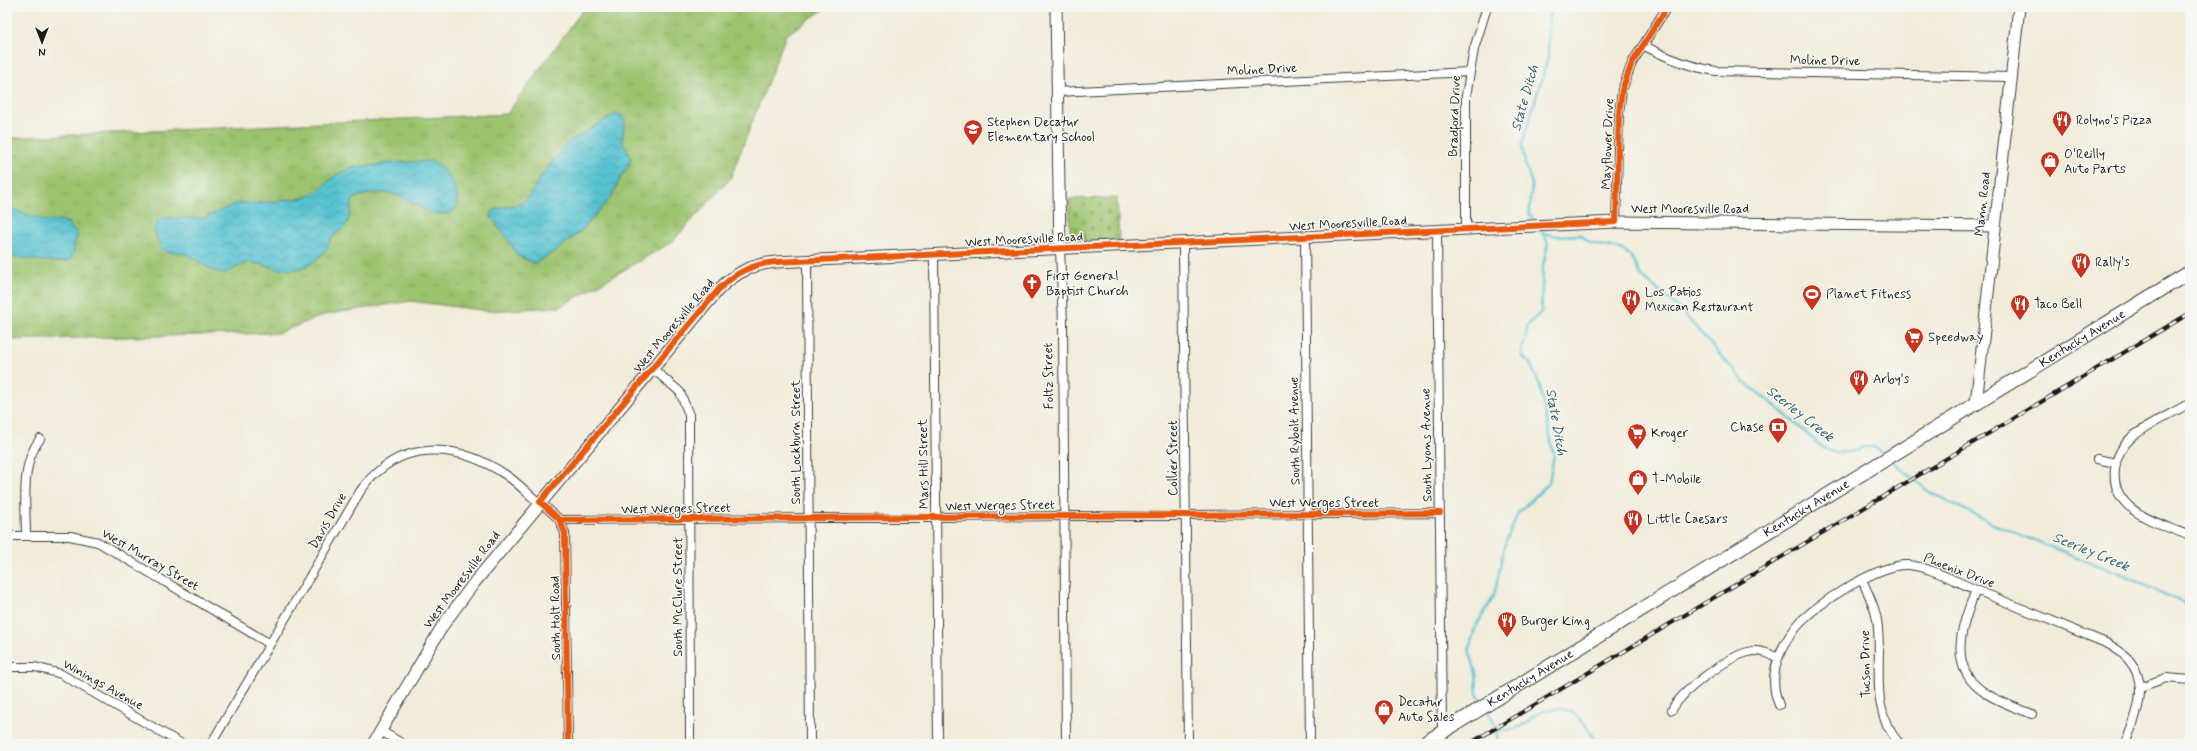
<svg xmlns="http://www.w3.org/2000/svg" width="2197" height="751" font-family="Mynerve,sans-serif">
  <defs>
    <pattern id="grass-tufts" width="24" height="20" patternUnits="userSpaceOnUse"><rect width="24" height="20" fill="#9cc36e"/><path d="M3 7l-1-3M5 7V3M7 7l1-3M15 17l-1-3M17 17v-4M19 17l1-3" fill="none" stroke="#86a75f"/></pattern>
    <pattern id="cemetery-stones" width="16" height="16" patternUnits="userSpaceOnUse"><rect width="16" height="16" fill="#9cc36e"/><path d="M2 7V4a2 2 0 0 1 4 0v3zM10 15v-3a2 2 0 0 1 4 0v3z" fill="#86a75f"/></pattern>
    <pattern id="water-waves" width="16" height="10" patternUnits="userSpaceOnUse"><rect width="16" height="10" fill="#56c2d0"/><path d="M0 5q4-4 8 0t8 0" fill="none" stroke="#4aa6b2"/></pattern>
  </defs>
  <rect width="100%" height="100%" fill="#f6f6f2"/>
  <filter id="ink" filterUnits="userSpaceOnUse"><feTurbulence type="fractalNoise" baseFrequency=".025" numOctaves="2"/><feDisplacementMap in="SourceGraphic" scale="8" xChannelSelector="R" yChannelSelector="G"/><feConvolveMatrix kernelMatrix="1 2 1 2 8 2 1 2 1" color-interpolation-filters="sRGB"/></filter>
  <filter id="wash" filterUnits="userSpaceOnUse"><feTurbulence type="fractalNoise" baseFrequency=".012" numOctaves="4" result="noise"/><feDisplacementMap in="SourceGraphic" scale="16" xChannelSelector="R" yChannelSelector="G"/><feGaussianBlur stdDeviation="0.9" result="paint"/><feColorMatrix in="noise" values="0 0 0 0 0 0 0 0 0 0 0 0 0 0 0 0 0 1.4 0 .05"/><feComposite in="paint" operator="in"/></filter>
  <g filter="url(#wash)">
    <rect width="100%" height="100%" fill="#f1ebd9"/>
    <path fill="url(#grass-tufts)" stroke="#5c7045" d="M585 7H827L786 35 730 179 672 242 560 307 488 311 410 301 324 315 279 333 7 340V138L507 114Z"/>
    <path fill="url(#cemetery-stones)" stroke="#5c7045" d="M1117 198 1119 240 1070 241 1069 199Z"/>
    <path fill="url(#water-waves)" stroke="#396f76" d="M617 113 623 117 625 123 622 140 631 158 628 167 621 177 612 196 581 231 556 251 535 263 517 256 513 247 491 217 493 210 523 203 528 198 542 175 567 143Z
      M432 161C449 173 461 189 456 209 435 224 416 202 397 195 388 192 374 192 364 195 361 196 355 197 353 200 351 203 351 217 347 223 344 230 337 232 332 238 329 242 328 247 325 251 319 259 307 268 297 269 279 273 264 263 247 262L224 274 210 269 185 253 167 252 161 249 154 231 158 221 164 218H204L237 203H257L305 198 315 193 337 174 351 168 401 162Z
      M7 207 46 221 61 220 69 223 71 228 76 231C78 237 77 237 75 242 74 249 75 255 69 260 61 265 18 258 7 255Z"/>
    <g fill="none" stroke-linecap="round" stroke-linejoin="round">
      <path stroke="#56c2d0" stroke-width="2.5" d="M1533 218 1529 214 1532 184 1525 163 1522 145 1548 57 1549 16 1556 7
        M1542 233 1557 236 1580 235 1591 243 1623 250 1632 258 1641 276 1678 307 1746 384 1772 403 1822 447 1835 453 1849 452 1864 447H1874L1885 455
        M1892 461 1928 491 1993 524 2120 574 2190 606
        M1482 702 1477 694 1476 673 1469 649 1475 628 1494 596 1505 544 1518 513 1549 483 1554 456 1540 386 1530 363 1522 356C1522 346 1527 337 1527 326L1541 312 1543 266 1548 243 1543 233
        M1487 710C1493 721 1501 731 1497 744
        M1497 731C1505 730 1514 730 1521 726 1527 723 1532 716 1539 713 1551 708 1565 706 1576 715 1586 723 1591 735 1599 744"/>
    </g>
  </g>
  <g filter="url(#ink)">
    <g fill="none" stroke-linecap="round" stroke-linejoin="round">
      <g stroke="#3c3b38" stroke-width="10">
        <path id="street" d="M1643 45C1667 58 1689 67 1716 71L2011 77
          M1057 92 1469 72
          M1616 222 1619 113 1622 90 1632 63 1667 7
          M1466 229V96L1474 49 1487 7
          M1437 230 1442 732
          M1305 237 1310 744
          M1183 243 1188 744
          M1060 249 1063 323 1066 744
          M934 255 938 744
          M807 260 810 744
          M652 368 680 392 689 415 690 744
          M2190 403C2171 414 2149 424 2132 437 2123 445 2116 457 2115 469 2110 512 2159 523 2190 536
          M2097 459 2116 463
          M540 502 559 519 565 533 568 744
          M560 520 1440 513
          M7 536H70L98 542 270 644
          M26 536C26 505 20 464 40 439
          M1862 580C1868 593 1875 606 1877 620 1884 663 1867 709 1900 744
          M1976 590C1962 625 1945 669 1987 694 2001 703 2017 708 2032 714
          M7 667H35L61 674 182 744
          M2140 687 2166 678 2190 680
          M1779 705C1767 676 1778 650 1796 627 1813 605 1880 563 1908 565 1930 567 1953 580 1974 589 2018 607 2062 625 2106 643 2154 667 2142 704 2125 744
          M1672 710C1681 691 1728 657 1748 652 1758 649 1769 653 1778 658
          M381 731 403 744
          M211 744 361 490C399 438 457 442 506 475 518 483 528 494 539 503"/>
      </g>
      <g stroke="#3c3b38" stroke-width="13">
        <path id="secondary" d="M1056 7 1060 249
          M1976 404 2019 7
          M373 744 443 625 474 583 720 288C737 272 753 264 776 262L1616 222 1995 226"/>
      </g>
      <g stroke="#3c3b38" stroke-width="15">
        <g id="primary">
          <path id="s1" d="M1423 744 2190 272"/>
        </g>
      </g>
      <use href="#street" stroke="#fff" stroke-width="8"/>
      <use href="#secondary" stroke="#fff" stroke-width="11"/>
      <use href="#primary" stroke="#fff" stroke-width="13"/>
      <g stroke="#1c1c1c" stroke-width="4">
        <path id="rail" d="M1469 744 2190 313"/>
      </g>
      <use href="#rail" stroke="#f6f6f2" stroke-width="2.5" stroke-dasharray="8" stroke-linecap="butt"/>
      <g stroke="#f6f6f2" stroke-width="8">
        <path id="cycleway" d="M560 520 1440 513
          M568 744 565 533 559 519 540 502 720 288C737 272 753 264 776 262L1616 222 1619 113 1622 90 1632 63 1667 7"/>
      </g>
      <use href="#cycleway" stroke="#e8590c" stroke-width="6"/>
    </g>
  </g>
  <defs>
    <g id="restaurant-pin" transform="scale(1)"><path d="M0 17L-7.5 6A9.5 9.5 0 1 1 7.5 6Z" fill="#c8321e" stroke="#f6f6f2"/><path d="M-5-6h1v4h1v-4h1v4h1v-4h1v5L-1.5 .5V6h-2V.5L-5-1ZM5-6V6H3V1.5H1.5Q1.5-4 5-6Z" fill="#fff"/></g>
    <g id="school-pin" transform="scale(1)"><path d="M0 17L-7.5 6A9.5 9.5 0 1 1 7.5 6Z" fill="#c8321e" stroke="#f6f6f2"/><path d="M0-5L7-2L0 1L-7-2ZM-4 1L0 2.5L4 1V4Q0 6-4 4Z" fill="#fff"/></g>
    <g id="shop-pin" transform="scale(1)"><path d="M0 17L-7.5 6A9.5 9.5 0 1 1 7.5 6Z" fill="#c8321e" stroke="#f6f6f2"/><path d="M-5-2.5h2.3a2.7 3.5 0 0 1 5.4 0H5L5.5 6h-11ZM-1.5-2.5h3a1.5 2.3 0 0 0-3 0Z" fill="#fff"/></g>
    <g id="church-pin" transform="scale(1)"><path d="M0 17L-7.5 6A9.5 9.5 0 1 1 7.5 6Z" fill="#c8321e" stroke="#f6f6f2"/><path d="M-1.2-6h2.4v3.5h3.3v2.4h-3.3V6h-2.4V-.1h-3.3v-2.4h3.3Z" fill="#fff"/></g>
    <g id="stadium-pin" transform="scale(1)"><path d="M0 17L-7.5 6A9.5 9.5 0 1 1 7.5 6Z" fill="#c8321e" stroke="#f6f6f2"/><path d="M0-5a6.5 5 0 1 0 0 10a6.5 5 0 1 0 0-10ZM-3.5-1.8h7v3.6h-7Z" fill="#fff"/></g>
    <g id="supermarket-pin" transform="scale(1)"><path d="M0 17L-7.5 6A9.5 9.5 0 1 1 7.5 6Z" fill="#c8321e" stroke="#f6f6f2"/><path d="M-6-5.5h2.5l.6 2H6L4.5 2H-2.5L-4.4-4H-6ZM-1.5 3.2a1.3 1.3 0 1 0 .1 0ZM3 3.2a1.3 1.3 0 1 0 .1 0Z" fill="#fff"/></g>
    <g id="bank-pin" transform="scale(1)"><path d="M0 17L-7.5 6A9.5 9.5 0 1 1 7.5 6Z" fill="#c8321e" stroke="#f6f6f2"/><path d="M-6-4H6V4H-6ZM0-2.3a2.3 2.3 0 1 0 0 4.6a2.3 2.3 0 1 0 0-4.6Z" fill="#fff"/></g>
  </defs>
  <g fill-rule="evenodd">
    <use href="#restaurant-pin" x="2062" y="120"/>
    <use href="#school-pin" x="973" y="129"/>
    <use href="#shop-pin" x="2050" y="161"/>
    <use href="#restaurant-pin" x="2081" y="262"/>
    <use href="#church-pin" x="1032" y="283"/>
    <use href="#stadium-pin" x="1812" y="294"/>
    <use href="#restaurant-pin" x="1631" y="299"/>
    <use href="#restaurant-pin" x="2020" y="304"/>
    <use href="#supermarket-pin" x="1914" y="337"/>
    <use href="#restaurant-pin" x="1859" y="379"/>
    <use href="#bank-pin" x="1778" y="427"/>
    <use href="#supermarket-pin" x="1637" y="433"/>
    <use href="#shop-pin" x="1638" y="479"/>
    <use href="#restaurant-pin" x="1633" y="519"/>
    <use href="#restaurant-pin" x="1507" y="621"/>
    <use href="#shop-pin" x="1384" y="709"/>
  </g>
  <g text-anchor="middle" dominant-baseline="central" stroke-width="3" stroke-linejoin="round" paint-order="stroke">
    <g font-size="13" fill="#1c1c1c" stroke="#f6f6f2">
      <text transform="translate(1825 61) rotate(1)">Moline Drive</text>
      <text transform="translate(1262 70) rotate(-3)">Moline Drive</text>
      <text transform="translate(1455 116) rotate(-88)">Bradford Drive</text>
      <text transform="translate(1608 144) rotate(-88)">Mayflower Drive</text>
      <text transform="translate(1983 204) rotate(-84)">Mann Road</text>
      <text x="1690" y="209">West Mooresville Road</text>
      <text transform="translate(1348 224) rotate(-3)">West Mooresville Road</text>
      <text transform="translate(1024 240) rotate(-3)">West Mooresville Road</text>
      <text transform="translate(674 326) rotate(-50)">West Mooresville Road</text>
      <text stroke="none"><textPath href="#s1" startOffset="774">Kentucky Avenue</textPath></text>
      <text transform="translate(1049 376) rotate(-91)">Foltz Street</text>
      <text transform="translate(1295 431) rotate(-91)">South Rybolt Avenue</text>
      <text transform="translate(796 442) rotate(-90)">South Lockburn Street</text>
      <text transform="translate(1427 445) rotate(-91)">South Lyons Avenue</text>
      <text transform="translate(1173 458) rotate(-90)">Collier Street</text>
      <text transform="translate(924 464) rotate(-91)">Mars Hill Street</text>
      <text x="1324" y="503">West Werges Street</text>
      <text transform="translate(1000 506) rotate(-1)">West Werges Street</text>
      <text stroke="none"><textPath href="#s1" startOffset="450">Kentucky Avenue</textPath></text>
      <text transform="translate(676 509) rotate(-1)">West Werges Street</text>
      <text transform="translate(328 521) rotate(-60)">Davis Drive</text>
      <text transform="translate(150 560) rotate(30)">West Murray Street</text>
      <text transform="translate(1959 571) rotate(21)">Phoenix Drive</text>
      <text transform="translate(462 580) rotate(-53)">West Mooresville Road</text>
      <text transform="translate(678 597) rotate(-90)">South McClure Street</text>
      <text transform="translate(556 618) rotate(-91)">South Holt Road</text>
      <text transform="translate(1866 664) rotate(-91)">Tucson Drive</text>
      <text stroke="none"><textPath href="#s1" startOffset="126">Kentucky Avenue</textPath></text>
      <text transform="translate(103 685) rotate(29)">Winings Avenue</text>
    </g>
    <g font-size="13" fill="#1c1c1c" stroke="#f6f6f2" text-anchor="start">
      <text x="2076" y="120">Rolyno's Pizza</text>
      <text x="987" y="122">Stephen Decatur<tspan x="987" dy="15">Elementary School</tspan></text>
      <text x="2064" y="154">O'Reilly<tspan x="2064" dy="15">Auto Parts</tspan></text>
      <text x="2095" y="262">Rally's</text>
      <text x="1046" y="276">First General<tspan x="1046" dy="15">Baptist Church</tspan></text>
      <text x="1645" y="292">Los Patios<tspan x="1645" dy="15">Mexican Restaurant</tspan></text>
      <text x="1826" y="294">Planet Fitness</text>
      <text x="2034" y="304">Taco Bell</text>
      <text x="1928" y="337">Speedway</text>
      <text x="1873" y="379">Arby's</text>
      <text x="1764" y="427" text-anchor="end">Chase</text>
      <text x="1651" y="433">Kroger</text>
      <text x="1652" y="479">T-Mobile</text>
      <text x="1647" y="519">Little Caesars</text>
      <text x="1521" y="621">Burger King</text>
      <text x="1398" y="702">Decatur<tspan x="1398" dy="15">Auto Sales</tspan></text>
    </g>
    <g font-size="14" font-style="italic" fill="#335e64" stroke="#f6f6f2">
      <text transform="translate(1525 98) rotate(-74)">State Ditch</text>
      <text transform="translate(1800 414) rotate(38)">Seerley Creek</text>
      <text transform="translate(1556 422) rotate(80)">State Ditch</text>
      <text transform="translate(2091 552) rotate(22)">Seerley Creek</text>
    </g>
  </g>
  <rect width="2197" height="751" fill="none" stroke="#f6f6f2" stroke-width="24"/>
  <g transform="translate(42 42) rotate(180)" stroke="#f6f6f2" stroke-width="3" paint-order="stroke">
  <path d="M0-3L7 15L0 10L-7 15Z" fill="#1c1c1c"/>
  <text y="-6" font-size="11" font-weight="bold" text-anchor="middle" fill="#1c1c1c">N</text>
  </g>
</svg>
